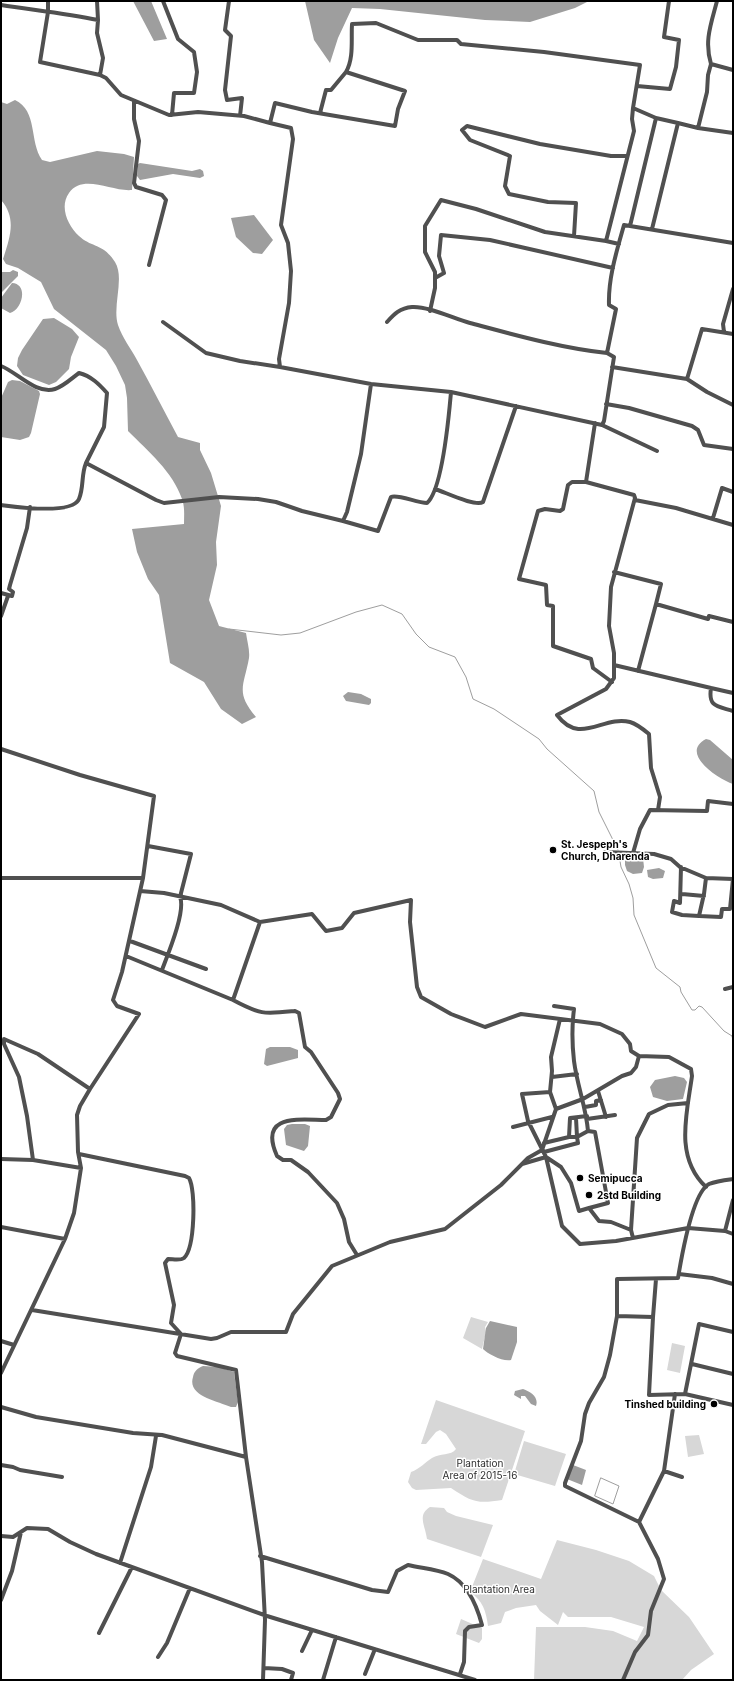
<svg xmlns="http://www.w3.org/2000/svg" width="734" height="1681" font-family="Inter,sans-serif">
  <rect width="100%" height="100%" fill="#fff"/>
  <path fill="#d7d7d7" d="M471 1317 488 1322 485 1327 486 1332 482 1349 463 1338Z
    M672 1343 685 1346 680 1373 667 1370Z
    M436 1400 525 1431 502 1500C477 1504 472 1502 451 1488L416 1490 412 1488 408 1482 411 1472C420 1469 425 1462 432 1458 440 1453 451 1456 456 1449L446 1434 440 1430 436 1432 426 1444H421Z
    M699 1435 704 1454 688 1457 685 1436Z
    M524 1441 566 1454 555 1486 514 1474Z
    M430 1507 444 1508 447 1512 456 1516 493 1525 481 1557 427 1539C425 1525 417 1515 430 1507Z
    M557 1540 596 1550 629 1561 654 1576 661 1590 689 1617 714 1654 691 1670 682 1680H534L536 1627H585L613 1631 637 1641 644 1627 611 1617H568L563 1612 558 1625 540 1611 536 1605 516 1608 505 1612 501 1623 488 1626C486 1611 483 1601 470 1592L483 1559 541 1579Z
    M461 1619 482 1628V1639L479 1643 456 1634Z"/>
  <path fill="#9e9e9e" d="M133 1H151L167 39 154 41Z
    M305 1H589L575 8 530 22 485 20 380 9 352 8 338 38 330 63 314 40Z
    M15 100C38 111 29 141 42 160L50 162 97 151 124 154 134 157 132 190C112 192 83 173 69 193 59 207 68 226 79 236 92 248 103 243 115 262 125 278 112 306 118 325 122 337 131 349 137 360 151 385 164 411 178 437L200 443V450L211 473 221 506 216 542 217 565 209 600 219 626 246 633C247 641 250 650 249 658 244 686 235 692 256 717L242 724 221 709 204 682 170 663 159 595 148 579 137 552 132 529 184 524C184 516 185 507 182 499 173 472 148 451 128 431L127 398 125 385 116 366 106 350 54 309 41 282 18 268 6 264 3 259C10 238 17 218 1 200V102L7 104Z
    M140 163 192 171 200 169 203 171 204 176 200 178 173 174 140 180 137 176 138 164Z
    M254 215 273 240 262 254 253 253 236 237 231 218Z
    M13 270 18 272V276L1 293V272H10Z
    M12 283C29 284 22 310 10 313L1 308V298Z
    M54 318 72 329 79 337 71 357 69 369 56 382 49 385 23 375 17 366 18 358 22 350 43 319Z
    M12 380 20 381 39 391 40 394 31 433 29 437 20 440 1 437V398L8 382Z
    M348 692 361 694 371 699V703L369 705 346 701 343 696Z
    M706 739 710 740 733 760V784C718 779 679 753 706 739Z
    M627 856H640L643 858 644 867 642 873 633 874 627 871 625 865V858Z
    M659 868 665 871 663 878 653 879 648 877 647 870Z
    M270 1047H290L298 1050V1058L267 1066 264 1064 266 1049Z
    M675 1076 684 1078 687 1082 683 1099 667 1101 653 1097 650 1087 655 1080Z
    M292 1124H305L310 1126 308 1146 304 1151 286 1145 284 1129 287 1125Z
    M490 1321 517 1327V1342L511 1360C503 1362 488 1354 483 1349L486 1328Z
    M203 1366 219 1367 234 1372 238 1402 236 1407H231C217 1401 187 1396 193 1377 194 1371 198 1368 203 1366Z
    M523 1389C531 1392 539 1397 536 1406L531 1404 525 1396H521V1399L514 1395 515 1391Z
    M573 1465 586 1470 582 1485 567 1479Z"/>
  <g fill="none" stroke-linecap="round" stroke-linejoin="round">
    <path stroke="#9e9e9e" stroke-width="1" d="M229 629 281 635 300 633 356 612 382 605 402 614 416 634 429 647 455 657 466 677 473 699 494 709 539 739 547 749 594 791 599 812 618 850
      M619 855 621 867 629 884 633 898 634 915 656 968 680 987 681 992 692 1010H695L699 1006 702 1007 724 1031 732 1036 733 1040
      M601 1478 619 1486 613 1504 595 1496Z"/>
    <path stroke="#505050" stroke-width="4" d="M97 1 98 20
      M163 1 178 39 194 52 197 72 194 93H174L172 115
      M229 1 225 30 231 36 225 90 227 100 242 98 240 116
      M1 5C33 10 66 13 98 20L97 33 103 58 100 75 40 62 48 12V1
      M711 64C704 41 711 24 717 1
      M733 70 711 64 708 75 707 92 698 128 733 133
      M100 75 106 78 121 95 169 115 198 112 244 116 270 123 275 103 312 112 395 126 398 109 405 91 346 72C354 58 351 40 352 24L376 23 418 40H457L461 44 544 52 640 65 633 108 656 118 678 123
      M637 86 670 89 676 67 679 40 664 37 669 1
      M134 101V119L139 141 134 183 136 187 162 195 166 200 149 265
      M320 113 326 90H331L346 72
      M270 123 291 128 293 139 281 225 288 243 291 271 289 303 279 359 280 367 371 384 451 392 602 425 604 421 614 357 607 353
      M630 226 656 118
      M652 229 678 123 698 128
      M574 236 576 203 548 202 509 194 505 186 510 156 470 140 462 130 467 126 540 144 611 156H627
      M606 241 619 244
      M435 278 444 273 439 256 441 235 490 240 613 268
      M430 311 435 288V272L425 252V226L441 200 476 209 545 232 606 241 634 131 632 119 633 108
      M163 322 206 353 240 361 280 367
      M387 322C394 314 400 308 412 307 429 306 454 319 470 323 515 335 561 348 607 353L616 309 609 305C608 278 617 250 624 225L733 243
      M724 332 723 324 733 289
      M1 366C17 372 36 395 55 389 64 386 72 378 79 373 91 376 99 384 107 393L104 427 86 463 156 500 164 503 219 497 258 499 276 502 302 511 343 521 347 512 361 454 371 384
      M612 367 687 379 702 329 733 334
      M687 379 707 392 733 405
      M606 404 629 408 692 426 698 430 704 445 733 449
      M595 423 586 482H572L568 485 563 509 560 511 545 509 538 511 519 579 546 585 547 605 553 606V646L591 659 593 668 612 682
      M602 425 657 451
      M586 482 634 495 635 498 611 587 609 626 614 653V678L606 689 557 715C580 746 603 715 630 722 637 724 643 729 649 734L651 768 660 797 658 810
      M435 489C445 492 475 507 483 502L516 406
      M635 500 676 508 733 525
      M1 505C16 507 72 515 79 499 84 487 81 475 86 463
      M713 518 722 488 733 492
      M343 521 378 531 391 497C398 494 417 503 427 503 443 489 449 414 451 392
      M614 572 661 584 656 604
      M1 593 12 596 13 592 9 589 10 585 27 528 30 507
      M1 616 8 596
      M614 665 711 688C708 707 717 706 733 711
      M638 671 656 604 708 619 709 616 733 622
      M711 688 733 693
      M1 749 80 775 154 796 143 878 122 972 113 1000 117 1006 139 1014 90 1089 80 1106 77 1115 78 1152 81 1168 74 1213 65 1239 1 1373
      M148 846 191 854 180 897C186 911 168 954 162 970
      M605 852 654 854 671 859 680 867 706 878 733 879
      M633 853 640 829 650 810 707 811 708 801 733 804
      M681 867 680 903 674 901 672 912 682 915 699 916
      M1 878H143
      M706 878 704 894 699 916 721 917 722 909H730L733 879
      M140 891 164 893 221 905 260 922 312 914 326 931 342 928 354 913 411 900 410 922 417 987 421 997 451 1014 485 1027 521 1014 600 1024 622 1034 630 1044 631 1051 639 1056 669 1057 691 1069 692 1076C687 1113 674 1157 706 1187
      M682 894 704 896
      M130 941 206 969
      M126 956 233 1000 260 922
      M725 989 733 987
      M233 1000C261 1015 264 1014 295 1011L299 1013 305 1047 311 1052 338 1093 340 1099 331 1117 326 1120C299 1120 258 1113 277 1156L283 1160H291L308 1172 337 1203 344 1219 349 1242 357 1255
      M554 1006 574 1009C572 1025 572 1044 574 1061 577 1085 586 1107 588 1131L595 1132 608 1203 589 1208 599 1221 611 1222 631 1230 633 1238
      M552 1077 577 1074
      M598 1091 606 1117
      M550 1092 552 1071 551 1057 560 1019
      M585 1107 596 1105V1101L601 1100
      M587 1119 615 1115
      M513 1127 552 1117
      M569 1137H577L576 1118
      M544 1143 569 1137 570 1118 587 1116
      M544 1152 578 1143 577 1137 588 1131
      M79 1154 185 1176 189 1178C196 1190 195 1248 184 1258 180 1261 173 1259 168 1259L165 1263 174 1305 171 1323 181 1334 175 1353 177 1356 236 1370 246 1457 262 1562 265 1620 263 1680
      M1 1159 33 1160 81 1168
      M33 1160 27 1116 19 1077 4 1044V1039L38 1054 90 1089
      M522 1164 546 1157 528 1121 522 1094 550 1092 556 1109
      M589 1208 579 1211 571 1183 561 1167 546 1157 562 1226 580 1244 616 1241 688 1228 725 1231 733 1200
      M1 1227 65 1239
      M631 1230 637 1138 649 1114 668 1105 688 1103
      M725 1231 733 1234
      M679 1274 712 1278 733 1284
      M32 1310 211 1339 217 1338 231 1332H286L293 1314 332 1266 390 1242 445 1229 501 1185 528 1158 542 1150 556 1109 583 1099 622 1076 631 1073 636 1067 639 1056
      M617 1316 653 1317 656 1279
      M653 1317 649 1395 685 1394
      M733 1332 699 1324 685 1394 733 1405
      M1 1341 14 1345
      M692 1364 733 1374
      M675 1394 664 1471 682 1477
      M1 1407 36 1417 133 1433 162 1435 246 1457
      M1 1465 13 1467 20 1470 62 1477
      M639 1522 664 1471
      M1 1536 13 1537 27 1528 48 1529 70 1542 96 1554 267 1616 475 1680
      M260 1556 372 1590 388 1592 397 1571 408 1565C420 1568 436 1569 448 1574 468 1583 477 1606 482 1625L469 1627 465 1631 464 1662 460 1674
      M120 1563 151 1467 156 1436
      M1 1600 12 1571 21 1532
      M99 1633 132 1567
      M302 1651 312 1630
      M158 1657 167 1643 190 1588
      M264 1668 282 1669 293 1673 291 1680
      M365 1674 375 1649
      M323 1680 336 1637
      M623 1680 635 1652 648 1635 651 1611 664 1579 658 1559 639 1522 565 1486V1483L581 1441 585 1414 589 1403 604 1377 610 1355 617 1316V1279L678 1278C681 1260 692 1193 709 1184 716 1181 725 1180 733 1179"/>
  </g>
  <g fill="#000" stroke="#fff" stroke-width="1.5">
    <circle cx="553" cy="850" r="4"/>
    <circle cx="580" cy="1178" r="4"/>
    <circle cx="589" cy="1195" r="4"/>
    <circle cx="714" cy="1404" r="4"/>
  </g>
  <g text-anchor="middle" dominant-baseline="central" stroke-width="3" stroke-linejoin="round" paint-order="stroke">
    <g font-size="10" font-weight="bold" fill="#000" stroke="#fff" text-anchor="start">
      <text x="561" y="844">St. Jespeph's<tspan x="561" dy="12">Church, Dharenda</tspan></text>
      <text x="588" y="1178">Semipucca</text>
      <text x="597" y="1195">2std Building</text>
      <text x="706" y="1404" text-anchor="end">Tinshed building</text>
    </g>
    <g font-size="10" fill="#2e2e2e" stroke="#fff">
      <text x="480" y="1463">Plantation<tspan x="480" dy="12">Area of 2015-16</tspan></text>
      <text x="499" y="1589">Plantation Area</text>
    </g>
  </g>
  <rect width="734" height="1681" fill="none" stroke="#000000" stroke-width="4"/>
</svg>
